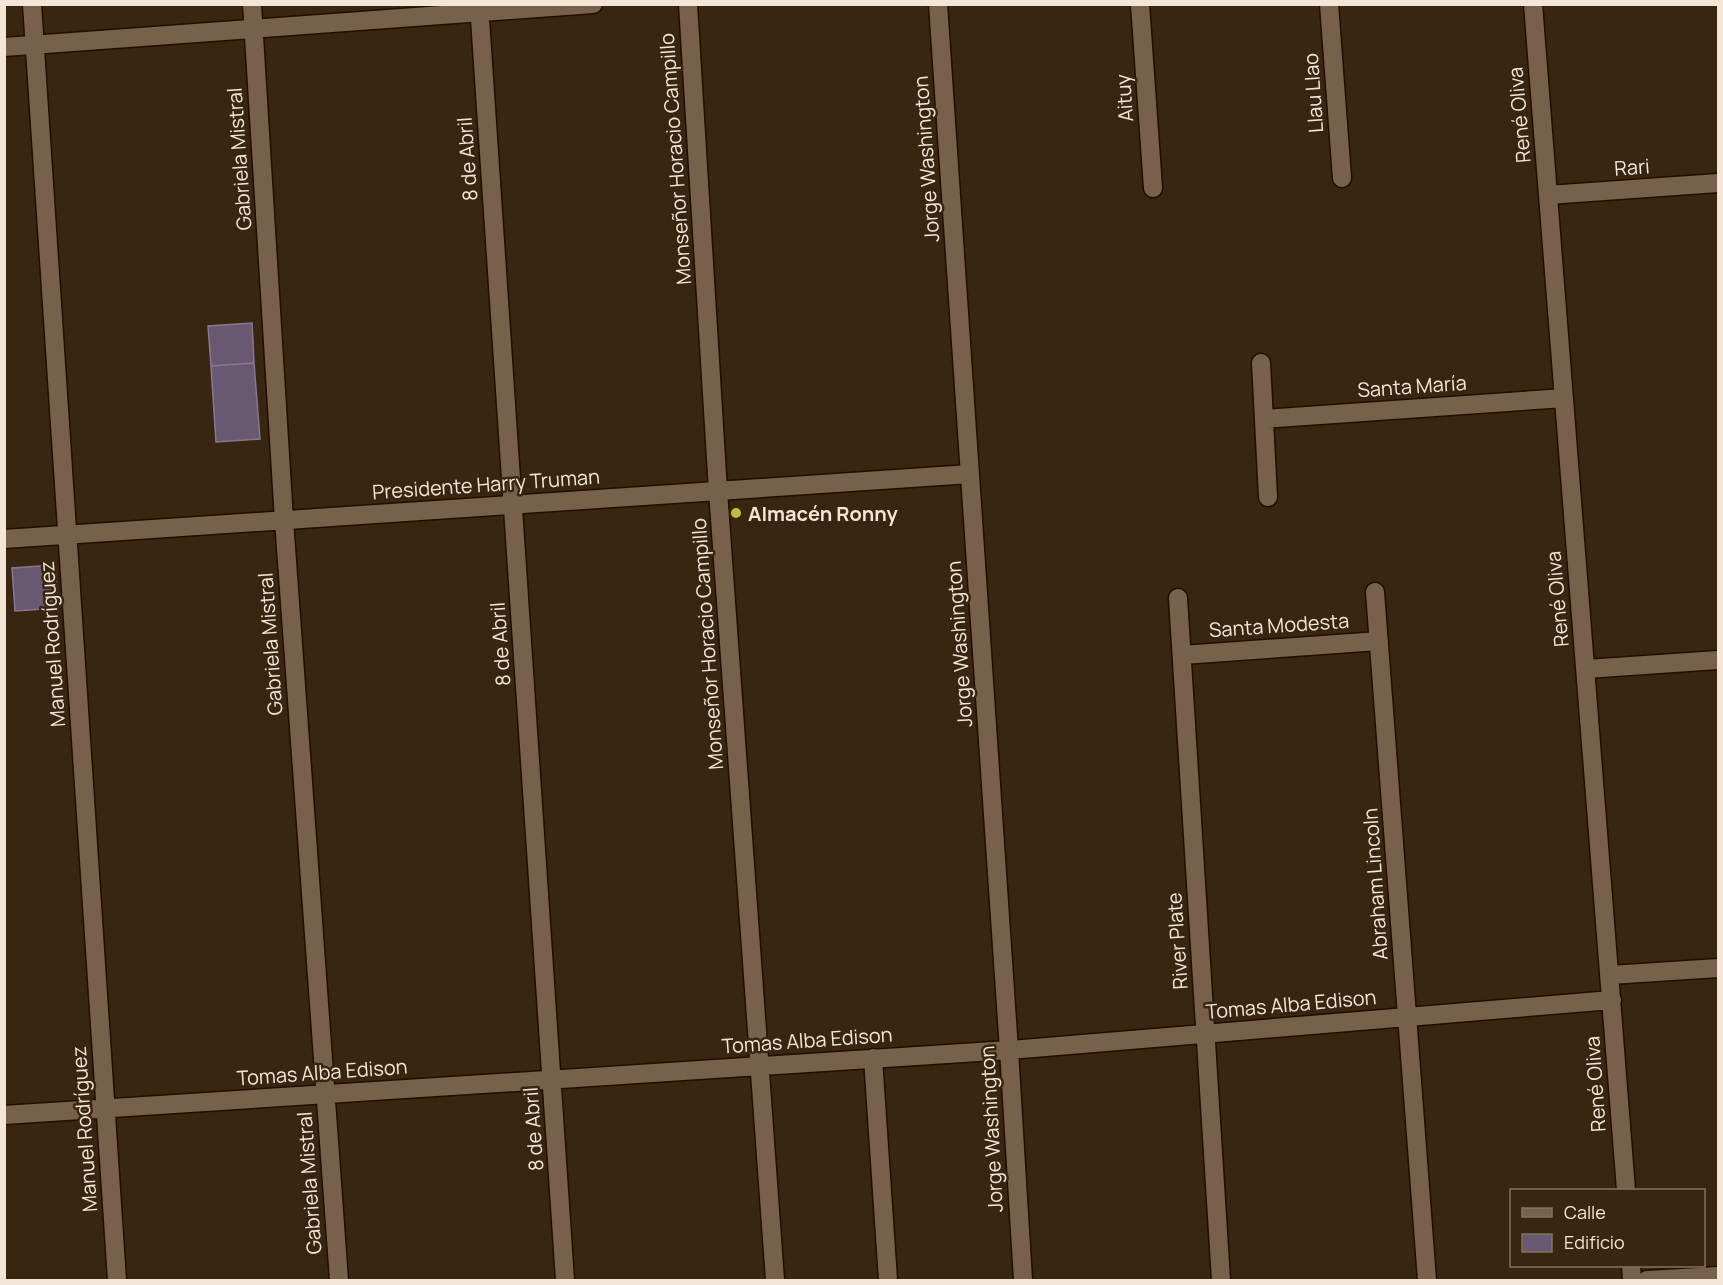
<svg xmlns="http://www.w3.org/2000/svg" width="1723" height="1285" font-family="Manrope,sans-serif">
  <rect width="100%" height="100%" fill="#392610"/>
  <path fill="#685871" stroke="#897893" stroke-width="1.5" d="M252 323 254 363 211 366 208 326Z
    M254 363 260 439 216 442 211 366Z
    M55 565 58 608 15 611 12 568Z"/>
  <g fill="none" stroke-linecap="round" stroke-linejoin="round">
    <g stroke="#200e00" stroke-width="21">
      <path id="minor" d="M32 4 117 1280
        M252 4 284 520 339 1280
        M479 4 565 1280
        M688 4 718 491 775 1280
        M938 4 1009 1050 1023 1280
        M1140 4 1153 188
        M1329 4 1342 178
        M1533 4 1626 1190
        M4 47 593 4
        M1548 195 1718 183
        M1261 363 1268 497
        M1264 419 1564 398
        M4 539 970 474
        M1375 592 1427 1280
        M1178 598 1221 1280
        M1182 655 1379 641
        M1586 669 1718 660
        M1610 975 1718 968
        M873 1058 888 1280
        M4 1115 1009 1050 1612 1000
        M1631 1266 1632 1280
        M1647 1280 1718 1276"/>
    </g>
    <use href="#minor" stroke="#78614b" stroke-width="18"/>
  </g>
  <circle fill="#c7bb3b" stroke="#392610" stroke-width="2" cx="736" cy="513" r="6"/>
  <g text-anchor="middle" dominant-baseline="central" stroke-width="5" stroke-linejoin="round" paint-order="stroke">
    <g font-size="20" fill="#f3e6d9" stroke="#392610">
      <text transform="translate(1313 93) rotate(-94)">Llau Llao</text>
      <text transform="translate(1124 98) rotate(-94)">Aituy</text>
      <text transform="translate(1519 115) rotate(-95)">René Oliva</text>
      <text transform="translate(239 159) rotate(-94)">Gabriela Mistral</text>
      <text transform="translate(467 159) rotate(-94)">8 de Abril</text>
      <text transform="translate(675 159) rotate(-94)">Monseñor Horacio Campillo</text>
      <text transform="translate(926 159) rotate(-94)">Jorge Washington</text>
      <text transform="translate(1632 167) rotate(-4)">Rari</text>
      <text transform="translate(1412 386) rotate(-4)">Santa María</text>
      <text transform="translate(486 484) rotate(-4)">Presidente Harry Truman</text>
      <text transform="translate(1557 599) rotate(-95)">René Oliva</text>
      <text transform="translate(1279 625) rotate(-4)">Santa Modesta</text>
      <text transform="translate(52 644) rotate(-94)">Manuel Rodríguez</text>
      <text transform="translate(270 644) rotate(-94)">Gabriela Mistral</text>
      <text transform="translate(500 644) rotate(-94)">8 de Abril</text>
      <text transform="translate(707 644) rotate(-94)">Monseñor Horacio Campillo</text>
      <text transform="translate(959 644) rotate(-94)">Jorge Washington</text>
      <text transform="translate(1375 884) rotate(-94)">Abraham Lincoln</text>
      <text transform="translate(1177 941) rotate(-94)">River Plate</text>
      <text transform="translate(1291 1004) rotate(-5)">Tomas Alba Edison</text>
      <text transform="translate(807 1040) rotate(-4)">Tomas Alba Edison</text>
      <text transform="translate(322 1072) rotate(-4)">Tomas Alba Edison</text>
      <text transform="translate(1595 1084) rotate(-94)">René Oliva</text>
      <text transform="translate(84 1129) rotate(-94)">Manuel Rodríguez</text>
      <text transform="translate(533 1129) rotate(-94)">8 de Abril</text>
      <text transform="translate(991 1129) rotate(-93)">Jorge Washington</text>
      <text transform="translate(309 1183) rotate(-94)">Gabriela Mistral</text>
    </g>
    <g font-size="20" font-weight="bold" fill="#f3e6d9" stroke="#392610" text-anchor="start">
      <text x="748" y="513">Almacén Ronny</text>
    </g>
  </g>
  <rect width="1723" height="1285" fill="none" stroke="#f3e6d9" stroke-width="12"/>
  <rect x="1510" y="1189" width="195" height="78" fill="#392610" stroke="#837360" stroke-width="1.5"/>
  <rect x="1522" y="1208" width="30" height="9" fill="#78614b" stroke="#837360" stroke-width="1.5"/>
  <text x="1564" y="1219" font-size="18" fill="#f3e6d9">Calle</text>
  <rect x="1522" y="1234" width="30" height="18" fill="#685871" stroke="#837360" stroke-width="1.5"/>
  <text x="1564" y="1249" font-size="18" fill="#f3e6d9">Edificio</text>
</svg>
